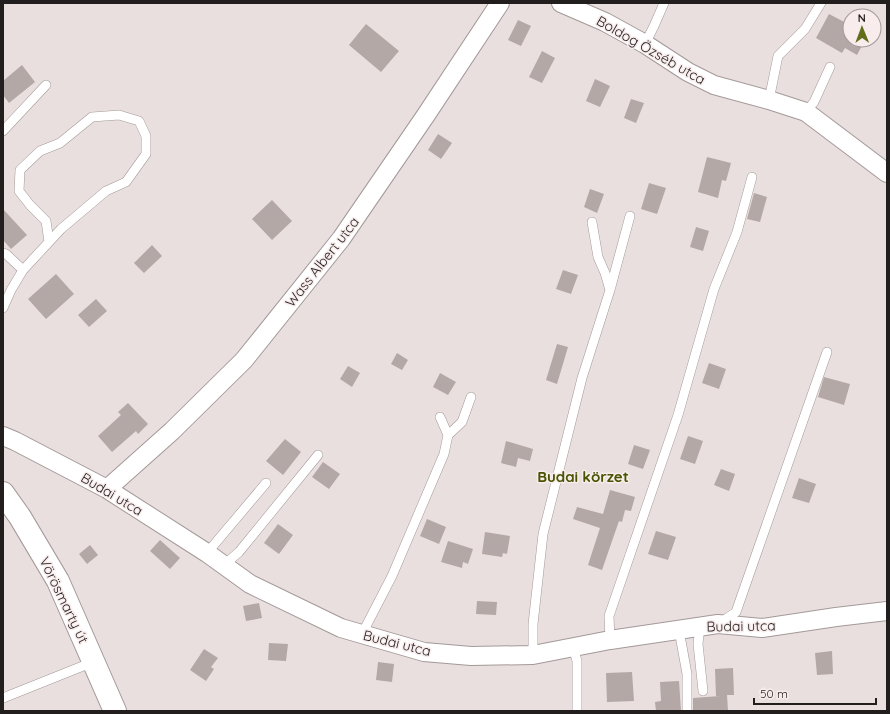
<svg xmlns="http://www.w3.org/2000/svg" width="890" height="714" font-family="Quicksand,sans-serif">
  <rect width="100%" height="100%" fill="#eadfdf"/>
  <path fill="#b3a8a5" d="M829 14 850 25V40H865L857 55 845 48 842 53 816 38Z
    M518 20 531 26 521 46 508 40Z
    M366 24 399 51 381 72 349 45Z
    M542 51 555 58 542 83 529 77Z
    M22 65 35 82 9 103 3 95V81Z
    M595 79 610 86 600 107 586 101Z
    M631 99 644 103 636 123 624 118Z
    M438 134 452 143 441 159 428 150Z
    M707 157 731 163 726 181 722 180 718 198 698 192Z
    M649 183 666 188 657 214 641 209Z
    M590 189 604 194 597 213 584 207Z
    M754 193 767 197 760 222 747 219Z
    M272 200 292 221 272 240 252 219Z
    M3 209 27 235 11 249 3 240Z
    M696 227 709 231 703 251 690 247Z
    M152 245 162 256 144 273 134 263Z
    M563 270 578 275 571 294 556 289Z
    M56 274 74 294 46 319 28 299Z
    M96 299 107 311 89 327 78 315Z
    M557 344 568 347 557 384 546 380Z
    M397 353 408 360 402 370 391 364Z
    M709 363 726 369 719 389 702 383Z
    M348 366 360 373 352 387 340 379Z
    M440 373 456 382 448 395 433 387Z
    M824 377 850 384 844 405 818 397Z
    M128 403 148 424 138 434 136 431 112 452 98 436 121 415 118 412Z
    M688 436 703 441 695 464 680 459Z
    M285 439 301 452 283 475 266 461Z
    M506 441 533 449 530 461 518 458 516 467 501 463Z
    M634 445 650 450 643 469 628 464Z
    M323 462 340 474 329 489 312 477Z
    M721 469 735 474 729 491 714 485Z
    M799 478 816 484 809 503 792 498Z
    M610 490 635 497 631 511 625 510 622 522 619 521 602 570 588 565 600 528 573 519 577 507 603 514Z
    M427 519 446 527 439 544 420 536Z
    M278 524 293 535 279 554 264 543Z
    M656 531 676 537 668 560 648 554Z
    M485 532 510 536 507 554 503 553 502 557 482 554Z
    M160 540 180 558 170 569 150 551Z
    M448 541 473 549 468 564 463 562 462 568 441 562Z
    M90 545 98 555 87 564 79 554Z
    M477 601 497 602 496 615 476 614Z
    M259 603 262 618 246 621 243 606Z
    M269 643 288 644 286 661 268 660Z
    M204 649 218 658 211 667 214 669 206 681 190 670Z
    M832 651 833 674 817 675 815 653Z
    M378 662 394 664 392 682 376 680Z
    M733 668 734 695H727L728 711H693V698L720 696H716L715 669Z
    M632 672 634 701 607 702 606 673Z
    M679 681 681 711H656L655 702 661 701 660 682Z"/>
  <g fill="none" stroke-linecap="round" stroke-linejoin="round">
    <g stroke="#a49999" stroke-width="10">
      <path id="service" d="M645 44 654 26 664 3
        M769 100 778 56 805 29 821 3
        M806 112 814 102 830 67
        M3 131 46 85
        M3 253 6 254 23 270
        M610 290 630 216
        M3 308 11 290 23 270 61 229 106 191 126 182 146 154V136L139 121 119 115 92 117 60 143 40 151 20 170 19 191 30 205 46 221 49 242
        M448 435 462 422 471 397
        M207 553 266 483
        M224 565 239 552 318 455
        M720 623 736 612 827 352
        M700 626 698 644 703 691
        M679 630 687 674V711
        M362 634 392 576 444 454 448 435 440 417
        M610 640 609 616 678 415 714 289 737 232 752 177
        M573 647 577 661V711
        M533 655V624L543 534 582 378 610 290 605 273 598 257 592 222
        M3 698 93 662"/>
    </g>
    <g stroke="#a49999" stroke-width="20">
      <path id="minor" d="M561 3 605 22 645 44 688 72 714 85 769 100 806 112 887 173
        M3 436 15 441 107 489 207 553 250 584 341 628 424 652 471 656 533 655 610 640 718 624 762 628 836 617 887 611
        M107 489 172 431 244 360 341 239 426 115 500 3"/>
    </g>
    <g stroke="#a49999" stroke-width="24">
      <path id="tertiary" d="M3 493 20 517 58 581 115 711"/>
    </g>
    <use href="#service" stroke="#fff" stroke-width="9"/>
    <use href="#minor" stroke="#fff" stroke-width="18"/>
    <use href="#tertiary" stroke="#fff" stroke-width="22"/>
  </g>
  <g text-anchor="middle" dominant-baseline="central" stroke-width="3" stroke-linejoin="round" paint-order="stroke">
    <g font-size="14" fill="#221e1e" stroke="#f8ecec">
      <text transform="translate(651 50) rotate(30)">Boldog Özséb utca</text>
      <text transform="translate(322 262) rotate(-52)">Wass Albert utca</text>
      <text transform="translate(112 494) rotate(31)">Budai utca</text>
      <text transform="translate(64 600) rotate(64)">Vörösmarty út</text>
      <text transform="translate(741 626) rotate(-1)">Budai utca</text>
      <text transform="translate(397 643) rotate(14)">Budai utca</text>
    </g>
    <g font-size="15" font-weight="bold" fill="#485400" stroke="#f8ecec">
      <text x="583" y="476">Budai körzet</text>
    </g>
  </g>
  <rect width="890" height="714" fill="none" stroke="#221e1e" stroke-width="8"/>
  <g transform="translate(862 28) rotate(359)"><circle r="19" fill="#f8ecec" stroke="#a29a9a"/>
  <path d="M0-3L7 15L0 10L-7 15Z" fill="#616f1a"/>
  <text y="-6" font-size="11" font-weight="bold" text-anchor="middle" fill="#221e1e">N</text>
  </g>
  <path d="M754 698v6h122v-6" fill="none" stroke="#221e1e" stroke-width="2"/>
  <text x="760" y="698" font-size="12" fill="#221e1e" stroke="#f8ecec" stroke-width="3" paint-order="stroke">50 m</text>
</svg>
